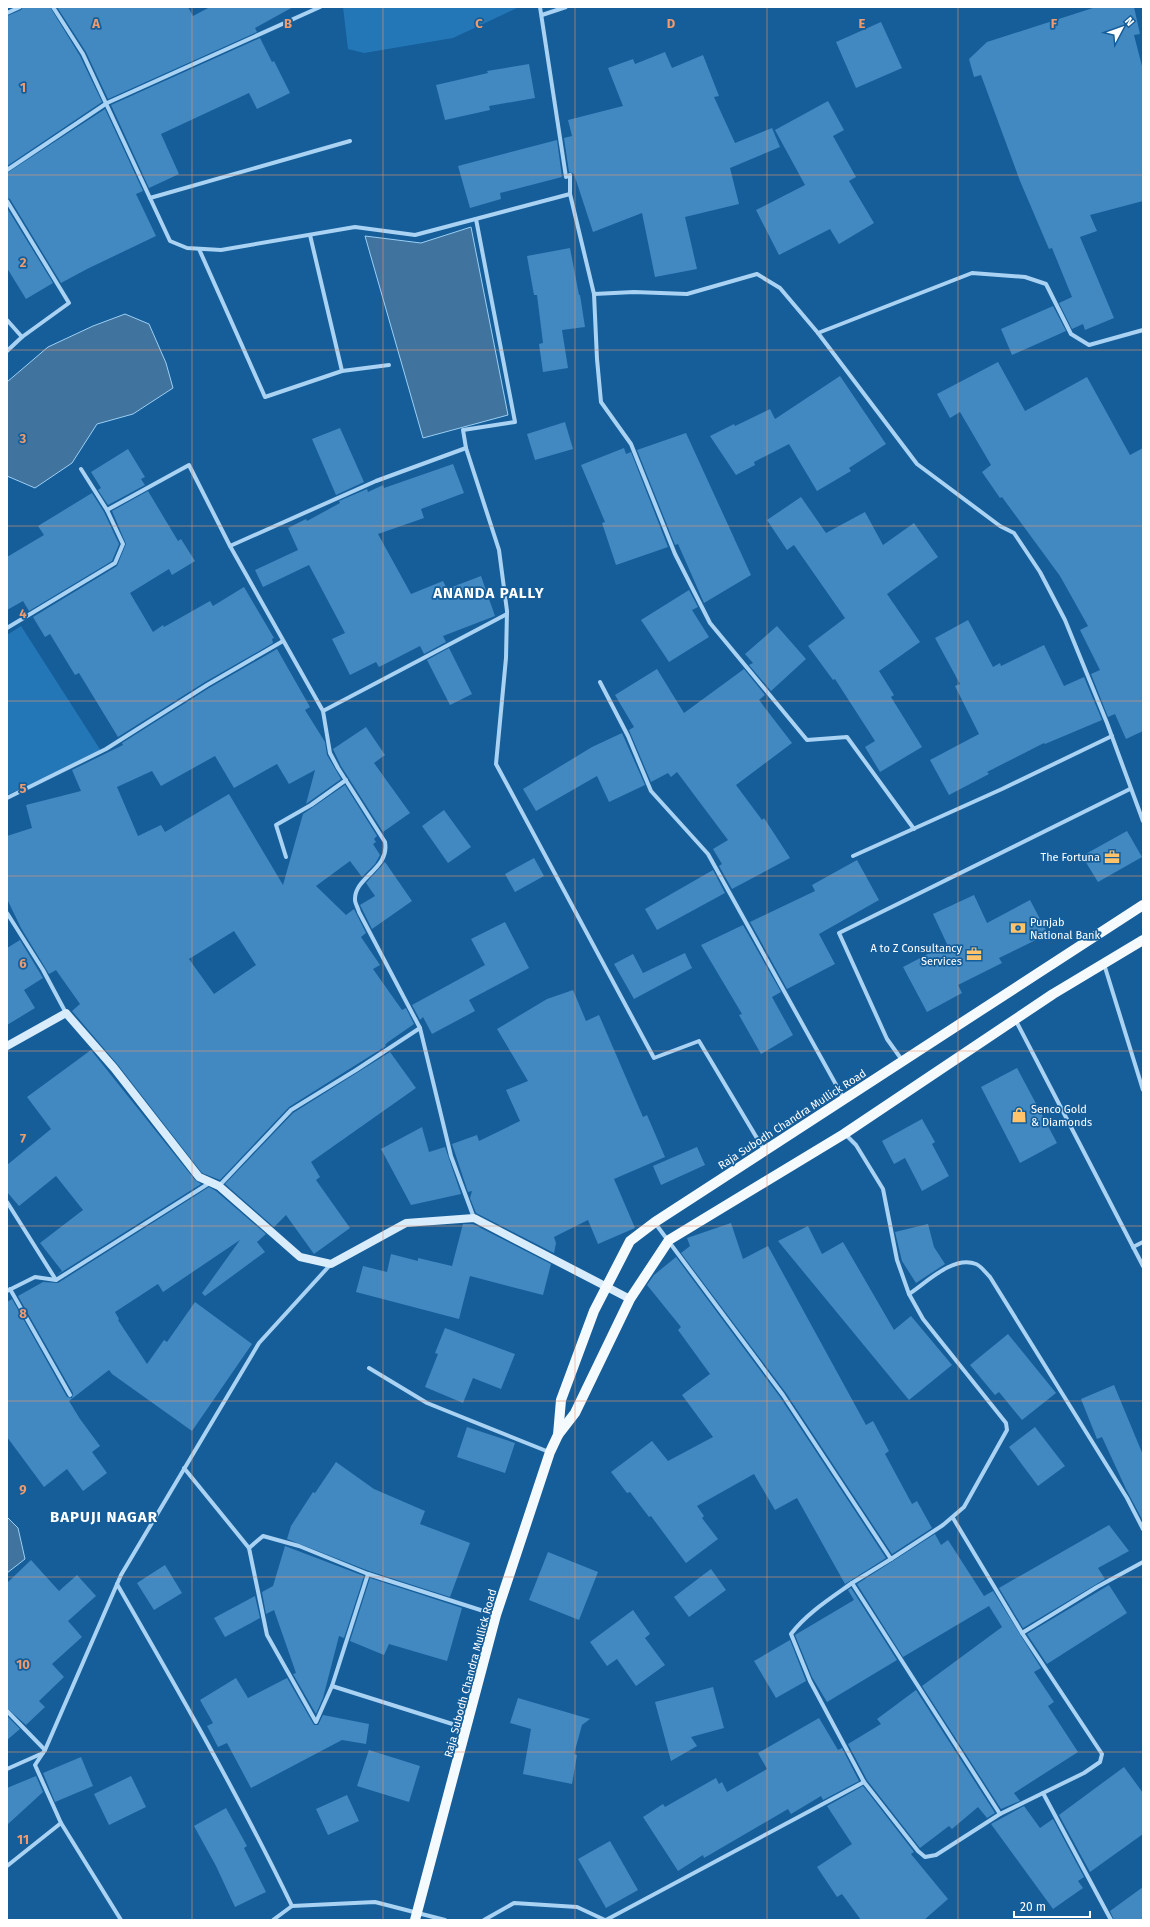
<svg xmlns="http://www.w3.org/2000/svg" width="1150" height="1927" viewBox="0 0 1150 1927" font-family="'Fira Sans',sans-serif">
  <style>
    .green { fill: #2477b7 }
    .water { fill: #40739d; stroke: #9bcff5 }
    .building { fill: #4289c2; fill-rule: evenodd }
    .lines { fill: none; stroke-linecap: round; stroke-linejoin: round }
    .street { stroke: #a9d2f3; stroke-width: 4 }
    .secondary { stroke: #d8ecfc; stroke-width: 8 }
    .primary { stroke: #f5faff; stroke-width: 10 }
    .grid { fill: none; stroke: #f19b6d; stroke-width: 1; stroke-opacity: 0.55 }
    .labels { text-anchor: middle; stroke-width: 3.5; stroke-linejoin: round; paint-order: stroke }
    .poi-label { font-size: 11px; fill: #fff; stroke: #155e9a; text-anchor: end }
    .street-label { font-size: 11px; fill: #fff; stroke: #155e9a }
    .district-label { font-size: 15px; font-weight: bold; letter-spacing: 1px; fill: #fff; stroke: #155e9a }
    .grid-label { font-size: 13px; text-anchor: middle; font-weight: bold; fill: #f19b6d; stroke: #155e9a; stroke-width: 3.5; stroke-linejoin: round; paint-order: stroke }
  </style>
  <rect width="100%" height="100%" fill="#155e9a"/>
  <g class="green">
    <path d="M343,7h176l-66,31 -89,15 -16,-4z"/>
    <path d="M21,626l80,125 -94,44v-160z"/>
  </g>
  <g class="water">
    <path d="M471,227l37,188 -85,23 -58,-202 56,7z"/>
    <path d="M125,314l24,10 17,39 7,25 -40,26 -36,10 -25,39 -37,25 -28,-12v-94l41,-35 45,-21z"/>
    <path d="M7,1517l11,11 7,31 -18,14z"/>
  </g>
  <g class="building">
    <path d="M23,7h27l30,49 22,46 -95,64v-150l14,-6z"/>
    <path d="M57,7h131l5,9 17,-9h83l-38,21 2,4 -149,67 -22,-47z"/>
    <path d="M1096,7h38l6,27 -6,1 9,35v131l-53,14 7,16 -17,6 34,81 -29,12 -2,-6 -11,5 -13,-26 13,-6 -20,-49 -3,1 -29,-68 -39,-106 -7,2 -5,-18 18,-17z"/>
    <path d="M881,22l21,46 -46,20 -20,-46z"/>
    <path d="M260,38l12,24 2,-1 16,32 -33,16 -8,-16 -88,41 18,40 -30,14 -38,-83z"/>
    <path d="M665,52l7,16 31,-13 16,41 -5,1 21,46 37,-15 8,19 -50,21 9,36 -54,13 12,52 -42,8 -13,-64 -49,19 -19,-58 -5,-2 -5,-34 8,-2 -4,-16 55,-14 -15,-38 25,-9 2,5z"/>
    <path d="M529,64l6,34 -46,8 1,4 -45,10 -9,-35 52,-12 -1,-2z"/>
    <path d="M828,101l16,29 -11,6 23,41 -7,4 25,42 -35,21 -9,-15 -51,26 -23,-45 49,-25 -30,-55z"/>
    <path d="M105,109l38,82 -7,3 20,42 -69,33 -26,14 -51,-84 -3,-1v-25z"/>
    <path d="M557,140l5,37 -62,16 1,6 -31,9 -12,-42z"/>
    <path d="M7,208l46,75 -27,16 -19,-31z"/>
    <path d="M570,248l9,47h1l5,32 -23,3 6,38 -25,4 -4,-28 4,-1 -6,-48h-3l-7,-39z"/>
    <path d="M1053,306l13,25 -54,24 -11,-26z"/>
    <path d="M998,362l27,49 62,-34 43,78 13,-7v283l-17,8 -11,-25 -7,3 -17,-43 9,-4 -20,-40 8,-4 -28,-50 -58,-79 -2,1 -18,-26 9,-7 -31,-53 -10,6 -13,-24z"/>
    <path d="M840,376l46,68 -37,24 2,3 -34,20 -28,-47 -35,18 1,3 -19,10 -26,-39 24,-12 1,2 35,-17 5,10z"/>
    <path d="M565,422l8,27 -38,11 -8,-26z"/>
    <path d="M340,428l24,54 -28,13 -24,-56z"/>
    <path d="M686,433l65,142 -47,28 -26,-59 -3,1 -38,-95z"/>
    <path d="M624,448l2,6 5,-2 37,95 -52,18 -14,-42 3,-1 -24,-57z"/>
    <path d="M128,449l17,28 -4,2 4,6 -37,20 -10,-15 3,-2 -10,-16z"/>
    <path d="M453,464l11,29 -43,16 3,9 -46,16 33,60 32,-13 4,8 34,-13 14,40 -52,20 3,6 -22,12 -4,-8 -41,21 -3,-5 -26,13 -18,-36 13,-6 -36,-68 -46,22 -8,-17 43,-20 -10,-22 18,-9 1,2 33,-18 -1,-2 28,-12 1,3 15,-7 1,3z"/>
    <path d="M148,491l30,50 3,-2 14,22 -23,14 -3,-6 -39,24 23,39 10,-7 1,2 46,-26 3,5 31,-19 30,51 -2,1 1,4 -68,39 -87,55 -39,-64 -4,2 -25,-41 -5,3 -12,-20 84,-51 9,-22 -14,-33z"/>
    <path d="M92,493l12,19 15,32 -7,17 -83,50 -6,-10 -16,9v-53l37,-22 -6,-9z"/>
    <path d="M801,497l25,36 39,-21 18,33 31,-22 24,34 -51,37 33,48 -41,29 15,24 -3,2 31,50 -42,25 -15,-25 10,-6 -40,-62 -2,1 -25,-34 37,-28 -51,-73 -7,5 -20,-30z"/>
    <path d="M689,590l9,17 -6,3 17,27 -40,25 -28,-42z"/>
    <path d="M968,620l25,47 7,-4 1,3 43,-21 20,41 20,-9 18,43 -57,24 -1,-1 -57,29 2,2 -40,21 -19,-35 49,-26 -24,-48 5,-2 -25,-46z"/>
    <path d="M777,626l29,33 -35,32 -22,-26 4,-2 -8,-9z"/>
    <path d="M449,648l23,46 -22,11 -23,-45z"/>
    <path d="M277,649l33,58 -5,3 20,32 2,13 14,24 -35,25 9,-34 -26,14 -12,-20 -43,24 -19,-32 -54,30 -9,-15 -35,16 21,49 23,-11 4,7 64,-38 54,91 20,-71 42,-29 32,51 -3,3 2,3 -3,2 7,11 -5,9 -13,13 -12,-16 -34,25 30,29 8,-6 12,24 -5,4 19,28 -7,4 29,41 4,-2 8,16 -26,18 -3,3 1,1 -97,61 -69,73 -18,-7 -84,-108 -46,-54 8,-7 -24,-34 -7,4 -28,-46 -14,-29v-63l25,-8 -6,-23 55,-14 -9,-21 51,-25 -1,-2 87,-55zM234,931l22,34 -42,29 -25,-35z"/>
    <path d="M657,669l27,44 60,-44 21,26 -6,5 33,43 -56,42 26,35 2,-2 26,40 -58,31 -13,-23 3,-2 -9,-15 15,-9 -51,-68 -6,5 -3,-4 -17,9 -22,-52 5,-3 -19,-32z"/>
    <path d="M366,727l19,28 -11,8 36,50 -27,19 -42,-66 -8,-17z"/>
    <path d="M622,733l23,52 -36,17 -12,-26 -61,35 -13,-22 69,-42z"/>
    <path d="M444,810l27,37 -23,16 -26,-37z"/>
    <path d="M1127,831l15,26 -44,25 -16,-26z"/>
    <path d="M534,858l10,18 -29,16 -10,-18z"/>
    <path d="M857,860l22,40 -60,34 16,30 -48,25 -37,-67 65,-31 -3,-6z"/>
    <path d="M385,862l27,39 -40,28 -12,-24 15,-9 -9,-13z"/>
    <path d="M713,870l12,23 -68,37 -12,-21z"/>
    <path d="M974,895l13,28 43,-23 18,34 -49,24 3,5 -44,22 4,8 -35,19 -24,-45 44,-23 -14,-30z"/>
    <path d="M505,922l24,46 -60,32 6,11 -43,23 -9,-17 -3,3 -8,-15 73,-40 -14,-26z"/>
    <path d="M743,925l38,67 -9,5 21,38 -32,19 -22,-39 3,-1 -41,-69z"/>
    <path d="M20,940l23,38 -19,12 11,18 -28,17v-77z"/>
    <path d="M685,953l7,15 -58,31 -20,-35 19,-10 10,19z"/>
    <path d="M573,990l13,31 13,-6 44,102 4,-2 18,42 -51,22 21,49 -37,16 -10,-24 -34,17 2,6 -2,10 -78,-40 -6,-15 2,-7 -4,1 -16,-48 25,-9 2,6 41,-20 -14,-31 22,-9 -31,-52 50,-30z"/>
    <path d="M91,1050l104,130 6,4 -144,91 5,-4 -22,-28 43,-33 -27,-34 -37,30 -12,-14v-27l44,-36 -24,-32z"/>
    <path d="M390,1052l26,36 -105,74 9,15 -4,3 34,48 -36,26 -28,-39 -12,12 -49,-43 68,-71z"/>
    <path d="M1017,1068l40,75 -37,20 -39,-76z"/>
    <path d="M922,1119l13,23 -3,2 17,32 -27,15 -17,-33 -11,6 -12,-23z"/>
    <path d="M422,1127l7,25 16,-5 16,47 -50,11 -30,-56z"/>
    <path d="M697,1147l8,18 -44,20 -8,-19z"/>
    <path d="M209,1187l7,4 50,43 -9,8 8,10 -60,44 -3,-3 38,-53 -77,52 -5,-8 -43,28 4,7 -1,1 29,44 17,-24 3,2 28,-40 57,42 -60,87 -80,-57 -3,-4 -40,31 11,18 20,27 -8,6 15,21 -24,18 -16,-22 -23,18 -37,-50v-135l5,-3 55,98 5,1 1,-5 -55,-97 25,-14 15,1z"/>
    <path d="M731,1223l12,36 25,-13 98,179 7,-4 16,30 -4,3 27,50 5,-3 15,27 -40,26 -106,-161 -105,-140 9,-7 -3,-8z"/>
    <path d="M463,1224h10l78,40 -8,31 -73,-19 -11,43 -103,-27 7,-26 24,6 4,-18 27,7v-3l34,8z"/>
    <path d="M928,1224l6,23 11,17 -29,19 -14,-22 -7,-29z"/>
    <path d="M808,1226l14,28 21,-12 51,88 17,-14 41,49 -43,35 -131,-159z"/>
    <path d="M676,1257l104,140 106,161 -41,26 -48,-86 -22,12 -21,-36 -57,32 7,10 -2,2 16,21 -32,24 -35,-47 -2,1 -19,-25 -3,1 -16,-21 41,-31 16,20 45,-24 -31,-42 28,-21 -32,-44 3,-3 -34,-42 7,-10z"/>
    <path d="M445,1328l70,26 -14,35 -28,-11 -10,25 -38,-16 13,-33 -3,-1z"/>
    <path d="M1008,1334l48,59 -34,27 -23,-28 -4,3 -25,-30z"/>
    <path d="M1114,1385l29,70v66l-17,-32 -24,-52 -5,2 -16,-40z"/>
    <path d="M467,1427l48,16 -10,30 -48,-16z"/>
    <path d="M1035,1427l30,39 -27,20 -29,-39z"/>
    <path d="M336,1462l38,27 51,22 -5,13 50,19 -20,54 -81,-26 -82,-32 4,-13 22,-34 2,1z"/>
    <path d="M1109,1525l20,26 -31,17 7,11 -82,49 -24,-40z"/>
    <path d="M935,1534l6,11 7,-5 36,56 9,-5 48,77 -7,4 20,30 -6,4 30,46 -64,41 6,8 -19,8 -79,-123 80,-59 -13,-21 -86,51 -46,-73z"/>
    <path d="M285,1546l79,30 -20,62 -5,-2 -16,62 -7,16 -23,-40 3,-1 -22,-63 -8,4 -4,-22 11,-6z"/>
    <path d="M548,1552l50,20 -19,48 -50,-20z"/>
    <path d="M31,1560l28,31 18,-16 19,21 -28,25 14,16 -30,27 12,13 -25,24 6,6 -19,18 -19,-17v-125z"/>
    <path d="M165,1565l17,28 -28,17 -17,-27z"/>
    <path d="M711,1569l15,21 -37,27 -15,-20z"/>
    <path d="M370,1578l92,30 -15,53 -58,-17 -5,11 -34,-14z"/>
    <path d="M1109,1585l18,28 -80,51 -20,-30z"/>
    <path d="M851,1588l46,72 -70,42 -15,-25 -17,-42 59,-35 -6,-10z"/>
    <path d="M255,1596l5,22 -35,19 -11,-19z"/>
    <path d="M633,1610l17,24 -5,4 20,27 -29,21 -19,-27 -10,7 -17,-24z"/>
    <path d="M790,1640l16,41 -30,17 -22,-37z"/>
    <path d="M236,1678l12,20 39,-20 27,47h4l5,-10 46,9 -3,20 -24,-4 -91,48 -24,-45 -9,4 -11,-21 6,-3 -13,-23z"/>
    <path d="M713,1687l11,41 -33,9 6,9 -26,15 -16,-59z"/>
    <path d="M916,1690l79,123 -8,5 -9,-11 -26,22 -3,-3 -29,22 -53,-68 -19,-36 33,-20 -4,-5z"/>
    <path d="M518,1698l72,21 -8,6 -8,29 3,1 -5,29 -49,-10 8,-45 -21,-6z"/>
    <path d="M7,1716l13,13 -13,11z"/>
    <path d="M819,1718l19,32 4,-2 17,33 -36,19 -2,-4 -30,18 -3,-5 -84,49 -1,-3 -25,16 -35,-54 20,-13 2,3 51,-29 3,6 3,-2 5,10 40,-23 -9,-16z"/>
    <path d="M369,1750l51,16 -11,36 -52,-16z"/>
    <path d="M81,1757l12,29 -38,16 -12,-29z"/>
    <path d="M1124,1767l19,26v41l-53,38 -31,-57z"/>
    <path d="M36,1776l7,16 -36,33v-37z"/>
    <path d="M131,1776l15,31 -37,18 -15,-31z"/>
    <path d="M863,1786l51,66 -3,2 37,45 -24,21h-63l-19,-26 -5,3 -20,-30 35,-23 -25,-38z"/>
    <path d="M347,1795l12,26 -31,14 -12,-26z"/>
    <path d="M1024,1806l16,22 13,-9 31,58 -6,4 5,7 -30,21 -62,-85z"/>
    <path d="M226,1808l21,38 -3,2 22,44 -31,15 -19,-41 -22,-40z"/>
    <path d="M610,1841l28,49 -32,18 -28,-49z"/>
    <path d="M1143,1887v33h-29l-4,-9z"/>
  </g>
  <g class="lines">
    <g class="street">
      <path d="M53,7l30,47 87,187 17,7 34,2 134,-23 60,8 155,-41"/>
      <path d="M540,7l26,170 4,-2v19l24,100 3,65 4,43 30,42 44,110 35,69 97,117 40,-3 67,92"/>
      <path d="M7,13l13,-6"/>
      <path d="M542,15l24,-8"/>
      <path d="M7,170l100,-67 213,-96"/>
      <path d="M150,198l200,-57"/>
      <path d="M7,201l62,102 -47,34"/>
      <path d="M476,219l39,203 -52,8 3,18 33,102 8,61 -1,47 -10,106 158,294 45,-17 65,109"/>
      <path d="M310,235l32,136"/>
      <path d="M199,249l66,148 77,-26 47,-6"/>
      <path d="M594,294l40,-2 53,2 70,-20 23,14 38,45 99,131 83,62 14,7 26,39 25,48 42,103 36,98"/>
      <path d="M7,320l15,17 -15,14"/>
      <path d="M818,333l154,-60 53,4 21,7 25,50 18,11 54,-15"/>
      <path d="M107,510l82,-45 41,81 93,165 7,42 8,15 47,74c5,27 -31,35 -30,58 0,3 3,8 4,12l61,116 31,128 23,62"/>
      <path d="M230,546l146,-65 90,-33"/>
      <path d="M7,628l108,-65 8,-19 -16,-34 -26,-41"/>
      <path d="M600,682l28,54 23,55 57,63 136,245"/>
      <path d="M323,711l184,-97"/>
      <path d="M7,798l99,-49 101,-64 76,-44"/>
      <path d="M853,856l149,-67 110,-53"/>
      <path d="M286,857l-10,-32 35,-20 35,-25"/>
      <path d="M7,913l36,57 23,43"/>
      <path d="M1104,964l39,126"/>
      <path d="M1015,1019l128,247"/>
      <path d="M902,1060l-15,-21 -48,-106 291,-144"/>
      <path d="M219,1186l72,-76 65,-40 64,-42"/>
      <path d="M7,1202l49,78"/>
      <path d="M655,1223l128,172 108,164 52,-34 21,-18 43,-77 -1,-7 -83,-104 -14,-25 -12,-34 -14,-71 -27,-44 -11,-11"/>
      <path d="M1133,1247l10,-5"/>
      <path d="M10,1289l60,106"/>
      <path d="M7,1291l28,-14 21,3 155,-98"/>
      <path d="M909,1294c17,-11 44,-39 67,-30 5,2 10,9 14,13l137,221 16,31"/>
      <path d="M369,1368l58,35 122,49"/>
      <path d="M184,1468l65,80 18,87 49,87 16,-36 36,-112"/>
      <path d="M953,1518l69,115 80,121 -2,8 -16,11 -41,20 68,127"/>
      <path d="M249,1548l14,-12 36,10 69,28 128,41"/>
      <path d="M891,1559l-39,24 148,231 43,-21"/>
      <path d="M852,1583c-21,15 -45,30 -61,51l19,47 54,101 54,69 7,6 11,-2 64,-41"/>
      <path d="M117,1584c61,106 122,212 175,322"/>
      <path d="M1022,1633l75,-46 46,-25"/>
      <path d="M332,1686l133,42"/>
      <path d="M7,1711l38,39"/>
      <path d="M7,1769l36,-16"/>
      <path d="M7,1866l54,-43"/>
      <path d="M121,1920l-60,-97 -26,-58 10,-15 76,-175 138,-232 72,-79"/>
      <path d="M273,1920l19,-14 83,-4 70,18"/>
      <path d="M484,1920l30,-17 63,4 28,13"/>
      <path d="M606,1920l258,-138"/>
    </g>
    <path class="secondary" d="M7,1046l59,-33 48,55 85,109 20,9 81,71 31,7 75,-41 68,-5 156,81"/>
    <g class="primary">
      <path d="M558,1435l3,-35 33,-89 36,-70 25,-19 488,-317"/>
      <path d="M415,1920l81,-305 54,-163 8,-17 17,-22 55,-114 39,-59 175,-106 209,-140 90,-54"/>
    </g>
  </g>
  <path class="grid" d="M192,7v1913M383,7v1913M575,7v1913M767,7v1913M958,7v1913M7,175h1136M7,350h1136M7,526h1136M7,701h1136M7,876h1136M7,1051h1136M7,1226h1136M7,1401h1136M7,1577h1136M7,1752h1136"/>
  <defs>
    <g id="office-bare" transform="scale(1.2)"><path d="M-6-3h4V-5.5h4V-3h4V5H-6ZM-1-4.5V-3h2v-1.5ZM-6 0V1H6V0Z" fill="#ffc46b" stroke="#155e9a" stroke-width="2.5" paint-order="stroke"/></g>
    <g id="bank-bare" transform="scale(1.2)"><path d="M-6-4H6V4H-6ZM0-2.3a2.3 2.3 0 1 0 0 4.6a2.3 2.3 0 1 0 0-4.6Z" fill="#ffc46b" stroke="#155e9a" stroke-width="2.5" paint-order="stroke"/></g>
    <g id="shop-bare" transform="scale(1.2)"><path d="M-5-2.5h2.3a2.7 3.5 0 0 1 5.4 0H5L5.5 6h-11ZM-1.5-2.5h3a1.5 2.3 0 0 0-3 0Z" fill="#ffc46b" stroke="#155e9a" stroke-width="2.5" paint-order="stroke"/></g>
  </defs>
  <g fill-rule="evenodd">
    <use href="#office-bare" x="1112" y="857"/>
    <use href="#bank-bare" x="1018" y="928"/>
    <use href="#office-bare" x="974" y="954"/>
    <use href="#shop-bare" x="1019" y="1115"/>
  </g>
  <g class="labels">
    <g class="poi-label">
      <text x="1100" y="861">The Fortuna</text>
      <text x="1030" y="926" text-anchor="start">Punjab<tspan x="1030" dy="13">National Bank</tspan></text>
      <text x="962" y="952">A to Z Consultancy<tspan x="962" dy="13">Services</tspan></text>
      <text x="1031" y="1113" text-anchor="start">Senco Gold<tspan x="1031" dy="13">&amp; Diamonds</tspan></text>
    </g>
    <g class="street-label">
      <text transform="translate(792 1119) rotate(-33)" y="4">Raja Subodh Chandra Mullick Road</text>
      <text transform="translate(470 1673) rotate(-75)" y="4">Raja Subodh Chandra Mullick Road</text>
    </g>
    <g class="district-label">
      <text x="489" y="598">ANANDA PALLY</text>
      <text x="104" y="1522">BAPUJI NAGAR</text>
    </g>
  </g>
  <g class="grid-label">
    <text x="96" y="28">A</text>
    <text x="288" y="28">B</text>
    <text x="479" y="28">C</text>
    <text x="671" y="28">D</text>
    <text x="862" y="28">E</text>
    <text x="1054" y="28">F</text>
    <text x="23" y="92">1</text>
    <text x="23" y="267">2</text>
    <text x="23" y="443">3</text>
    <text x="23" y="618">4</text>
    <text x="23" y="793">5</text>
    <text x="23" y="968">6</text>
    <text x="23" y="1143">7</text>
    <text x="23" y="1318">8</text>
    <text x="23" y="1494">9</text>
    <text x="23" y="1669">10</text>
    <text x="23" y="1844">11</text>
  </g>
  <rect width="1150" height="1927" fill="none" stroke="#ffffff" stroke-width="16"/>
  <g transform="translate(1122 28) rotate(49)" stroke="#155e9a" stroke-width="3" paint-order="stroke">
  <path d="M0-3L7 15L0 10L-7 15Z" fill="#ffffff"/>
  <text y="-6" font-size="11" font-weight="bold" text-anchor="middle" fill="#ffffff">N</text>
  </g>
  <path d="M1014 1911v6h76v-6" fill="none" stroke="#ffffff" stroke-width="2"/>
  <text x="1020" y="1911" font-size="12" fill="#ffffff" stroke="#155e9a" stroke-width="3" paint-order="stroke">20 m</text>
</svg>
